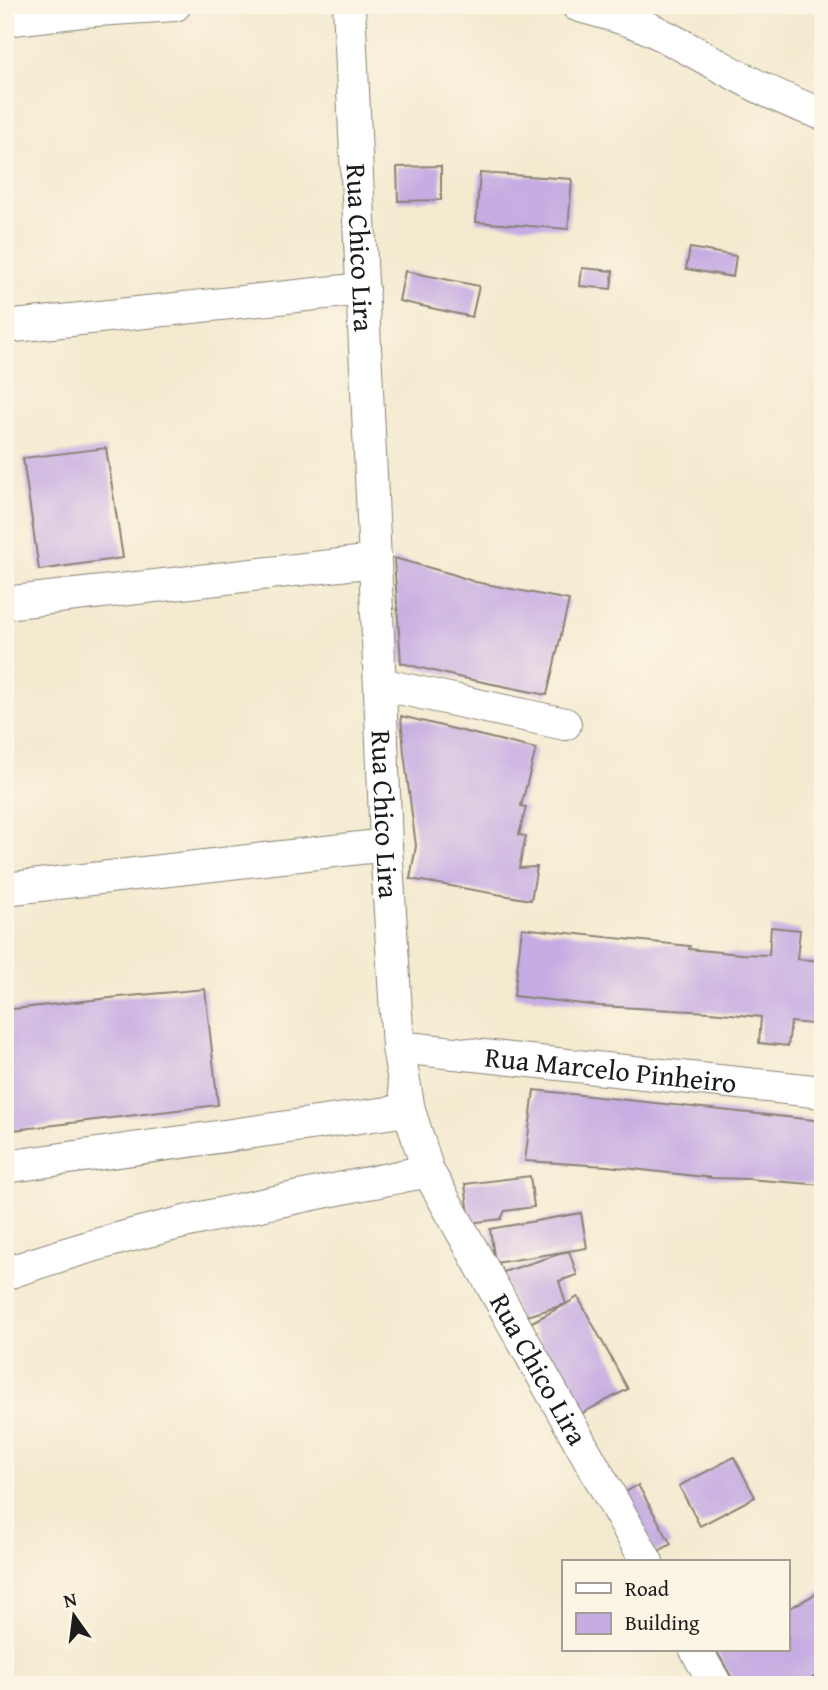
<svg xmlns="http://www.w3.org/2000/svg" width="828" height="1690" viewBox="0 0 828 1690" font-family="'Gentium Book Plus',serif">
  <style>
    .building { fill: #c6ace2 }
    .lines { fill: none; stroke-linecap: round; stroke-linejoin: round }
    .minor-casing { stroke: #888376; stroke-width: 34 }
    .minor { stroke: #fff; stroke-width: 32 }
    .labels { text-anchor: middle; stroke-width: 7; stroke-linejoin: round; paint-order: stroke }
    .street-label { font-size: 28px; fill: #1c1c1c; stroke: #fcf5e5 }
  </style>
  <rect width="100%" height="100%" fill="#fcf5e5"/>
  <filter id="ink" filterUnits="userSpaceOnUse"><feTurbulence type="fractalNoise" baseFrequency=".0143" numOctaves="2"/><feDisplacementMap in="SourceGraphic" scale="14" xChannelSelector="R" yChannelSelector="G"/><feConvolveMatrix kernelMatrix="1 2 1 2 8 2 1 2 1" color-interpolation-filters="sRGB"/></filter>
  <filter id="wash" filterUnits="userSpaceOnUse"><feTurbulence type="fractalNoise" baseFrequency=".00686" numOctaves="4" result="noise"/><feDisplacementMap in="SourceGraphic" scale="28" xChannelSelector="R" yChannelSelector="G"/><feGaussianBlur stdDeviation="1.57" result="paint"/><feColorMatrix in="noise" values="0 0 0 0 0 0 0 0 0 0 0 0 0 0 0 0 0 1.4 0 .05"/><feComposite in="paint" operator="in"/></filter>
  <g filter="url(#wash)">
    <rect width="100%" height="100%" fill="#f4ead0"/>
    <g id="blocks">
      <g class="building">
        <path d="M5,130h2l5,48 -7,1z"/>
        <path d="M441,166v34l-43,1 -1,-34z"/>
        <path d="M480,173l92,6 -4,50 -92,-7z"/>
        <path d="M690,248l46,8 -3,21 -47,-8z"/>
        <path d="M582,268l31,3 -2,18 -31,-3z"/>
        <path d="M405,271l74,15 -7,31 -73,-16z"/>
        <path d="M106,448l17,110 -84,12 -16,-112z"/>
        <path d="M394,558l58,16 23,8 94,18 -22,95 -89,-18 -57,-14z"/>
        <path d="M401,716l135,33 -15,57 5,1 -7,28 7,1 -7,32 18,-1 -6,33 -121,-21 6,-33 -12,-93z"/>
        <path d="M771,927l29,3 -3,29 26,2v64l-32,-3 -3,24 -29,-3 2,-26 -51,-5 -110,-6 -86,-10 8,-68 168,18 -1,3 52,5 28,1z"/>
        <path d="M205,989l13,116 -213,26v-121l114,-13z"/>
        <path d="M534,1090l289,31v64l-75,-6 -35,-1 -106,-12 -82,-5z"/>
        <path d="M530,1176l4,31 -29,4 -4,8 -31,4 -5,-39z"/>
        <path d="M581,1213l6,35 -92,15 -5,-34z"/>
        <path d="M569,1251l8,24 -18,6 7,23 12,-7 50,92 -49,26 -49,-92 36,-19 -48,15 -15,-47z"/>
        <path d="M734,1457l21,40 -55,29 -21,-40z"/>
        <path d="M638,1485l33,59 -16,9 -33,-59z"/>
        <path d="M823,1590v82l-23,13h-64l-20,-35h72v-41z"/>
      </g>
    </g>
  </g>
  <g filter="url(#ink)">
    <use href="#blocks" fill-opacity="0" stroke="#888376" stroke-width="2"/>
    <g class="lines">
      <g class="minor-casing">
        <g id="minor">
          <path id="s1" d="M349,5l26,556 11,284 12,202 11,63 19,61 219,391"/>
          <path d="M577,5c22,7 46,12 67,21 60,28 115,67 179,88"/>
          <path d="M5,20l77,-9 93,-6"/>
          <path d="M5,327l358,-38"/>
          <path d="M5,603l370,-42"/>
          <path d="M380,684l185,40"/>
          <path d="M5,889l381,-44"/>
          <path id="s2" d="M398,1047l425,45"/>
          <path d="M5,1167l404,-57"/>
          <path d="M5,1274c137,-49 281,-74 423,-103"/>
          <path d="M696,1650l20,35"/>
        </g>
      </g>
      <use href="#minor" class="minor"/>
    </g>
  </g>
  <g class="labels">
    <g class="street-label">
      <text dy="10" stroke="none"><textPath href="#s1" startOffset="243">Rua Chico Lira</textPath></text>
      <text dy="10" stroke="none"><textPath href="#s1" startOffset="810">Rua Chico Lira</textPath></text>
      <text dy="10" stroke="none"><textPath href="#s2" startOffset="214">Rua Marcelo Pinheiro</textPath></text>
      <text dy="10" stroke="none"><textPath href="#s1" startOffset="1398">Rua Chico Lira</textPath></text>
    </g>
  </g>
  <rect width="828" height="1690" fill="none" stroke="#fcf5e5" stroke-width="28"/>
  <rect x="562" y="1560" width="228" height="91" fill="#fcf5e5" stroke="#a29e95" stroke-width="2"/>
  <rect x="576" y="1583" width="35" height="10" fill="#ffffff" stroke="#a29e95" stroke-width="2"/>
  <text x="625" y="1596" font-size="21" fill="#1c1c1c">Road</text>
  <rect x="576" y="1613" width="35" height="21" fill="#c6ace2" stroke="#a29e95" stroke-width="2"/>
  <text x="625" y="1630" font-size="21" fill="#1c1c1c">Building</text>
  <g transform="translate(74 1616) rotate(346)" stroke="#fcf5e5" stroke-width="5" paint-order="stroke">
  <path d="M0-5L12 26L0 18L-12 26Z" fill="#1c1c1c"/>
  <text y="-10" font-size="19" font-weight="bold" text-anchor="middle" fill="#1c1c1c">N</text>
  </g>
</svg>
